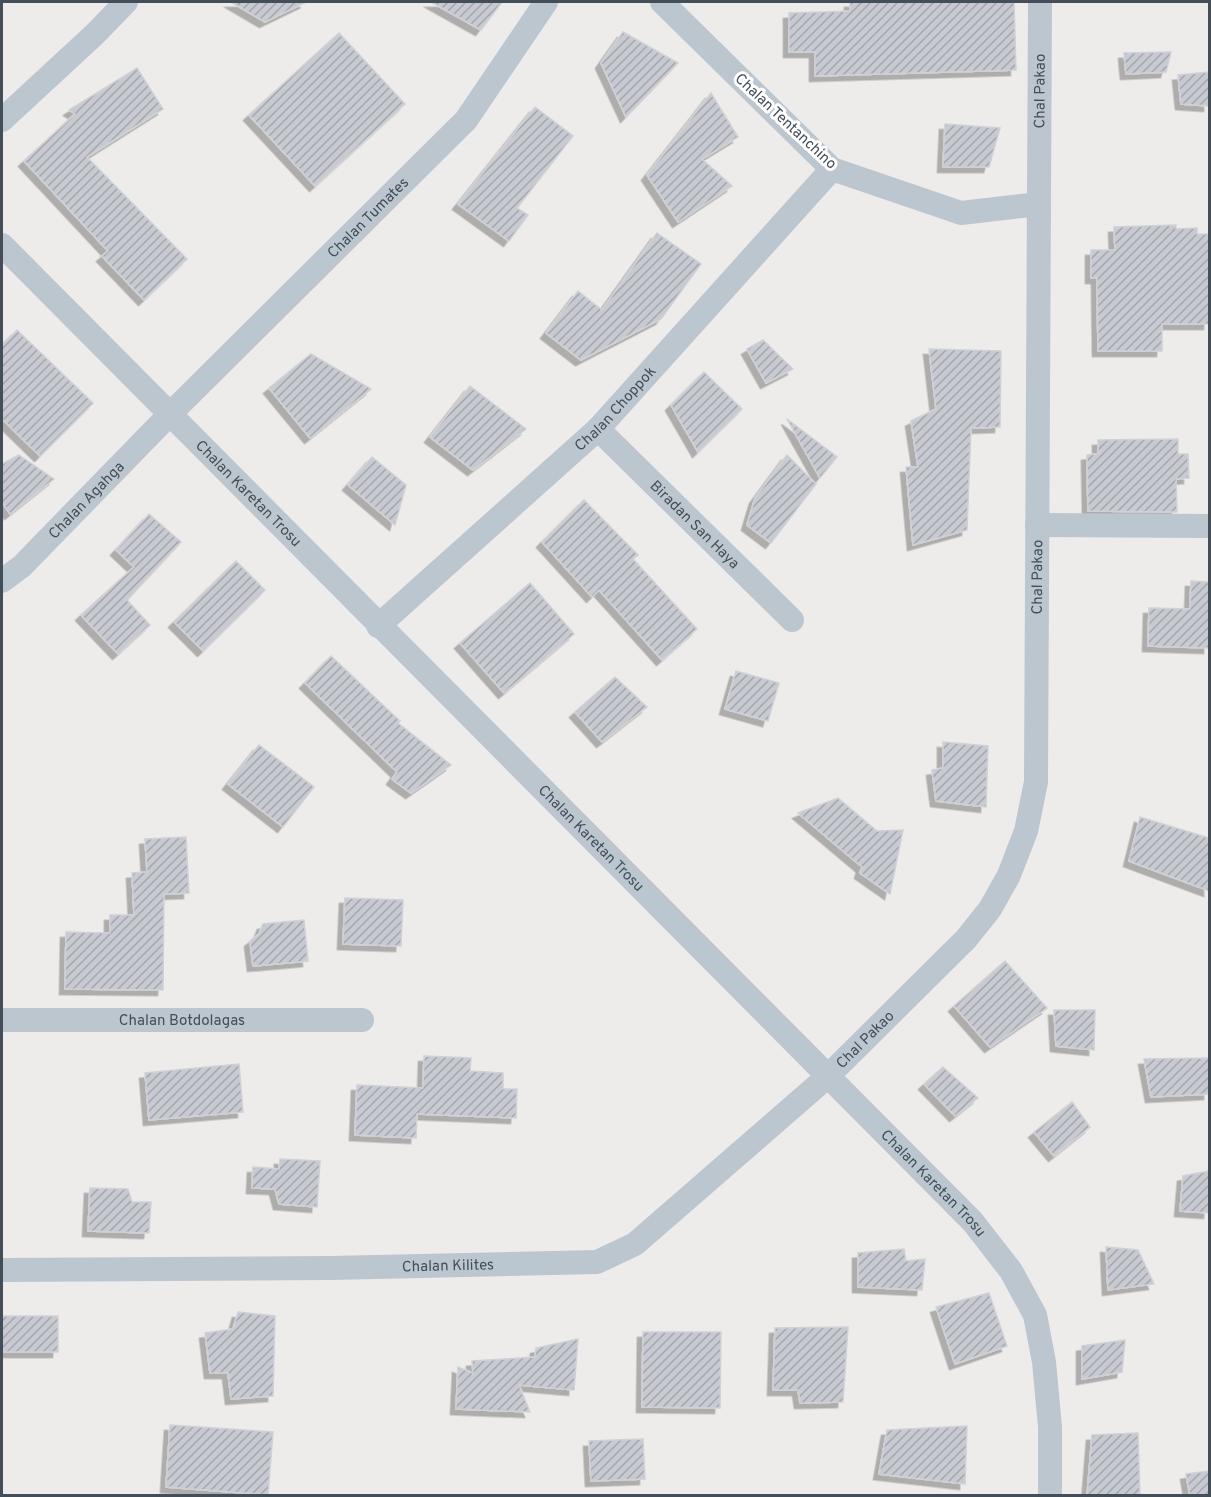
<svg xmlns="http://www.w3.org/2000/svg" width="1211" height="1497" viewBox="0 0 1211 1497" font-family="Overpass,sans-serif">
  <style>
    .building { fill: url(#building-hatch); stroke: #cfd1d7; stroke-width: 1.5; filter: url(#shadow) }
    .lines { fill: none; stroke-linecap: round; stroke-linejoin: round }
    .minor { stroke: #bcc6cf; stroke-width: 24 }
    .labels { text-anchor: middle; stroke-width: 6; stroke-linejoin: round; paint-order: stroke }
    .street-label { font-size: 15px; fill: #444e59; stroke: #fff }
  </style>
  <defs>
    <pattern id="building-hatch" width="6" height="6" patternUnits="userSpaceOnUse" patternTransform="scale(1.5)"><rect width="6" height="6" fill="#c8cad1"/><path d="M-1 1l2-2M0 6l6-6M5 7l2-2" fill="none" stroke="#a4a6ad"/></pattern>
    <filter id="shadow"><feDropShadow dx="-5.5" dy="5.5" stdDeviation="0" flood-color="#0004"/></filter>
  </defs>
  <rect width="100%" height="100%" fill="#eeebeb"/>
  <g class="building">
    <path d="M231,2h75l-41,20z"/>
    <path d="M431,2h71l-21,28z"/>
    <path d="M850,2h164l2,68 -201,6v-24h-26v-39l61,-2z"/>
    <path d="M623,32l55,31 -52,54 -25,-54z"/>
    <path d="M339,33l66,71 -90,82 -66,-71z"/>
    <path d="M1171,52l-5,20 -40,2 -2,-21z"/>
    <path d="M137,68l26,41 -76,48 100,102 -43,41 -42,-44 6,-5 -84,-90 51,-47 -6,-4z"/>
    <path d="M1209,72v34l-28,-2 -3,-29z"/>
    <path d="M711,93l27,44 -36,22 30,27 -54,36 -31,-47z"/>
    <path d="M535,107l38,29 -56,72 11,7 -19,26 -51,-37z"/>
    <path d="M945,124l55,4 -11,39h-46z"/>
    <path d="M1176,225v4l21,-1v6h12v90h-47v27h-64l-1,-73h-6v-28h24l-1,-23z"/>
    <path d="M657,233l44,31 -40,55 -80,41 -35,-27 32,-42 24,19z"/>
    <path d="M17,330l76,73 -53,53 -38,-37v-74z"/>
    <path d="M763,340l30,29 -27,14 -19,-34z"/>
    <path d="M929,349l72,2 -1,76 -29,1 -4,102 -54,15 -7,-78h12l-7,-46 25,-12z"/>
    <path d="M311,354l60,35 -61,49 -41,-50z"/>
    <path d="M704,372l38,37 -44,43 -27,-47z"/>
    <path d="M470,386l56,43 -53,41 -43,-33z"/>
    <path d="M787,419l50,38 -17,21z"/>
    <path d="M1178,439v15h10l1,24 -13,1 1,33 -89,-1 -1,-56 11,-1v-14z"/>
    <path d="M19,455l35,24 -44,35 -8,-12v-38z"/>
    <path d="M787,455l29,29 -45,59 -24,-18 8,-27z"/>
    <path d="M372,457l34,28 -11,40 -47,-40z"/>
    <path d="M584,500l54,55 -5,4 64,70 -35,31 -63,-70 -7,7 -50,-55z"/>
    <path d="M149,514l32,28 -54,58 23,25 -32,29 -37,-39 53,-48 -18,-17z"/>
    <path d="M236,561l29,29 -62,61 -29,-29z"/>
    <path d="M1191,581l18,1v66l-61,-2 1,-38 41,1z"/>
    <path d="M530,583l44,51 -70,59 -44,-50z"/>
    <path d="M331,656l69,65 -2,2 53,42 -40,28 -19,-14 5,-7 -92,-89z"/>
    <path d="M736,671l43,12 -11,38 -43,-12z"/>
    <path d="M615,677l32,30 -45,35 -27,-30z"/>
    <path d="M943,742l45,4 -2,61 -50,-6 -4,-31 11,-2z"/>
    <path d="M259,745l55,42 -31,40 -55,-43z"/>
    <path d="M838,798l39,33 26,-1 -13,64 -30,-21 2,-6 -64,-54z"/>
    <path d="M1140,817l69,21v53l-80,-30z"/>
    <path d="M186,837l3,56 -25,1 -1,96 -98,-1 1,-57 44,1v-18h24l-2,-42 15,-1 -2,-33z"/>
    <path d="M345,898l58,2 -2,46 -58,-2z"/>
    <path d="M304,920l4,41 -55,5 -3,-25 9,-7 4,-10z"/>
    <path d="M1005,961l42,47 -57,39 -36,-41z"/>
    <path d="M1054,1010h41l-1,40 -38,-4z"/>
    <path d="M424,1056l47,2 -1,13 33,2v16h14l-1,29 -99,-4 -1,24 -61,-3 2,-50 66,3z"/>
    <path d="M1209,1058v36l-58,3 -7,-38z"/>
    <path d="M239,1064l4,48 -94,8 -4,-47z"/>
    <path d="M943,1067l35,31 -23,18 -31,-32z"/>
    <path d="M1072,1102l18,25 -36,29 -20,-24z"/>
    <path d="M280,1159l40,2 -3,46 -38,-3 -4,-15 -23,-1 1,-21 26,2z"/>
    <path d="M1209,1171v42l-29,-2 3,-35z"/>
    <path d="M90,1188l38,1 4,13h19l-2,31 -61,-2z"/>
    <path d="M1106,1247l32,3 16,34 -46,6z"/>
    <path d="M904,1249l2,12 19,-2 -3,31 -64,-3v-34z"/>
    <path d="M989,1293l18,53 -52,18 -19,-57z"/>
    <path d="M238,1312l37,4 -2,80 -42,3 -3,-26h-18l-5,-40 28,-4z"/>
    <rect x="2" y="1316" width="56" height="36"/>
    <path d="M848,1327l-5,75 -43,1 -2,-13h-25l2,-62z"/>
    <path d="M643,1332h78l-1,76 -78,-1z"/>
    <path d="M578,1339l-4,51 -55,-5 11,27 -74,-3 2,-42 15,6 -1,-12 63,-4 1,-9z"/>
    <path d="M1125,1340l-3,32 -40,7v-33z"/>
    <path d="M170,1425l103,7 -5,63 -102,-8z"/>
    <path d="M967,1426l-2,58 -86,-10 8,-44z"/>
    <path d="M1138,1433l2,63h-53l5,-61z"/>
    <path d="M643,1439l2,40 -54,2 -2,-40z"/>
    <path d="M1209,1471v25h-19l-4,-22z"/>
  </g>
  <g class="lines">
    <g class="minor">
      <path d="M662,2l170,167 129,44 78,-9"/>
      <path d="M2,120l93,-86 31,-32"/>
      <path id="s1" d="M2,245l971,977 38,49 24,44 9,47 6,65v69"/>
      <path id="s2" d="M598,429l194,191"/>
      <path d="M1037,525l173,1"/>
      <path id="s3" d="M2,581l20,-15 147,-151 297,-295 80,-118"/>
      <path id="s4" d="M378,626l220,-197 234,-260"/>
      <path id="s5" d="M2,1020h360"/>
      <path id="s6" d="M2,1270l329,-2 266,-6 38,-18 192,-167 139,-138 24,-30 19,-34 17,-44 10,-49 4,-780"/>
    </g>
  </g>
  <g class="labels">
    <g class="street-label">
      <text dy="5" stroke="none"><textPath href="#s6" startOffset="1953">Chal Pakao</textPath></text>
      <text transform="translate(786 121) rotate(43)" y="5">Chalan Tentanchino</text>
      <text dy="5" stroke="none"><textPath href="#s3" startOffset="516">Chalan Tumates</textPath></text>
      <text dy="5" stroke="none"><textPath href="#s4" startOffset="322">Chalan Choppok</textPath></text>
      <text dy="5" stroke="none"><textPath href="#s1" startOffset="350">Chalan Karetan Trosu</textPath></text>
      <text dy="5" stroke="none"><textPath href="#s3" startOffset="117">Chalan Agahga</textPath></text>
      <text dy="5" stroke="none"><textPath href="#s2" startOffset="136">Biradan San Haya</textPath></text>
      <text dy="5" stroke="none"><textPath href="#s6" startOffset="1467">Chal Pakao</textPath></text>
      <text dy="5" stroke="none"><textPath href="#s1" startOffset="836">Chalan Karetan Trosu</textPath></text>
      <text dy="5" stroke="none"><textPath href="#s5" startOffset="180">Chalan Botdolagas</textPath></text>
      <text dy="5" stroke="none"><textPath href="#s6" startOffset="945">Chal Pakao</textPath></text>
      <text dy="5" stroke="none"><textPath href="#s1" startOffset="1322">Chalan Karetan Trosu</textPath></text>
      <text dy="5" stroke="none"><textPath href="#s6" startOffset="446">Chalan Kilites</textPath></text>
    </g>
  </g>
  <rect width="1211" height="1497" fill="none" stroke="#444e59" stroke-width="6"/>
</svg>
